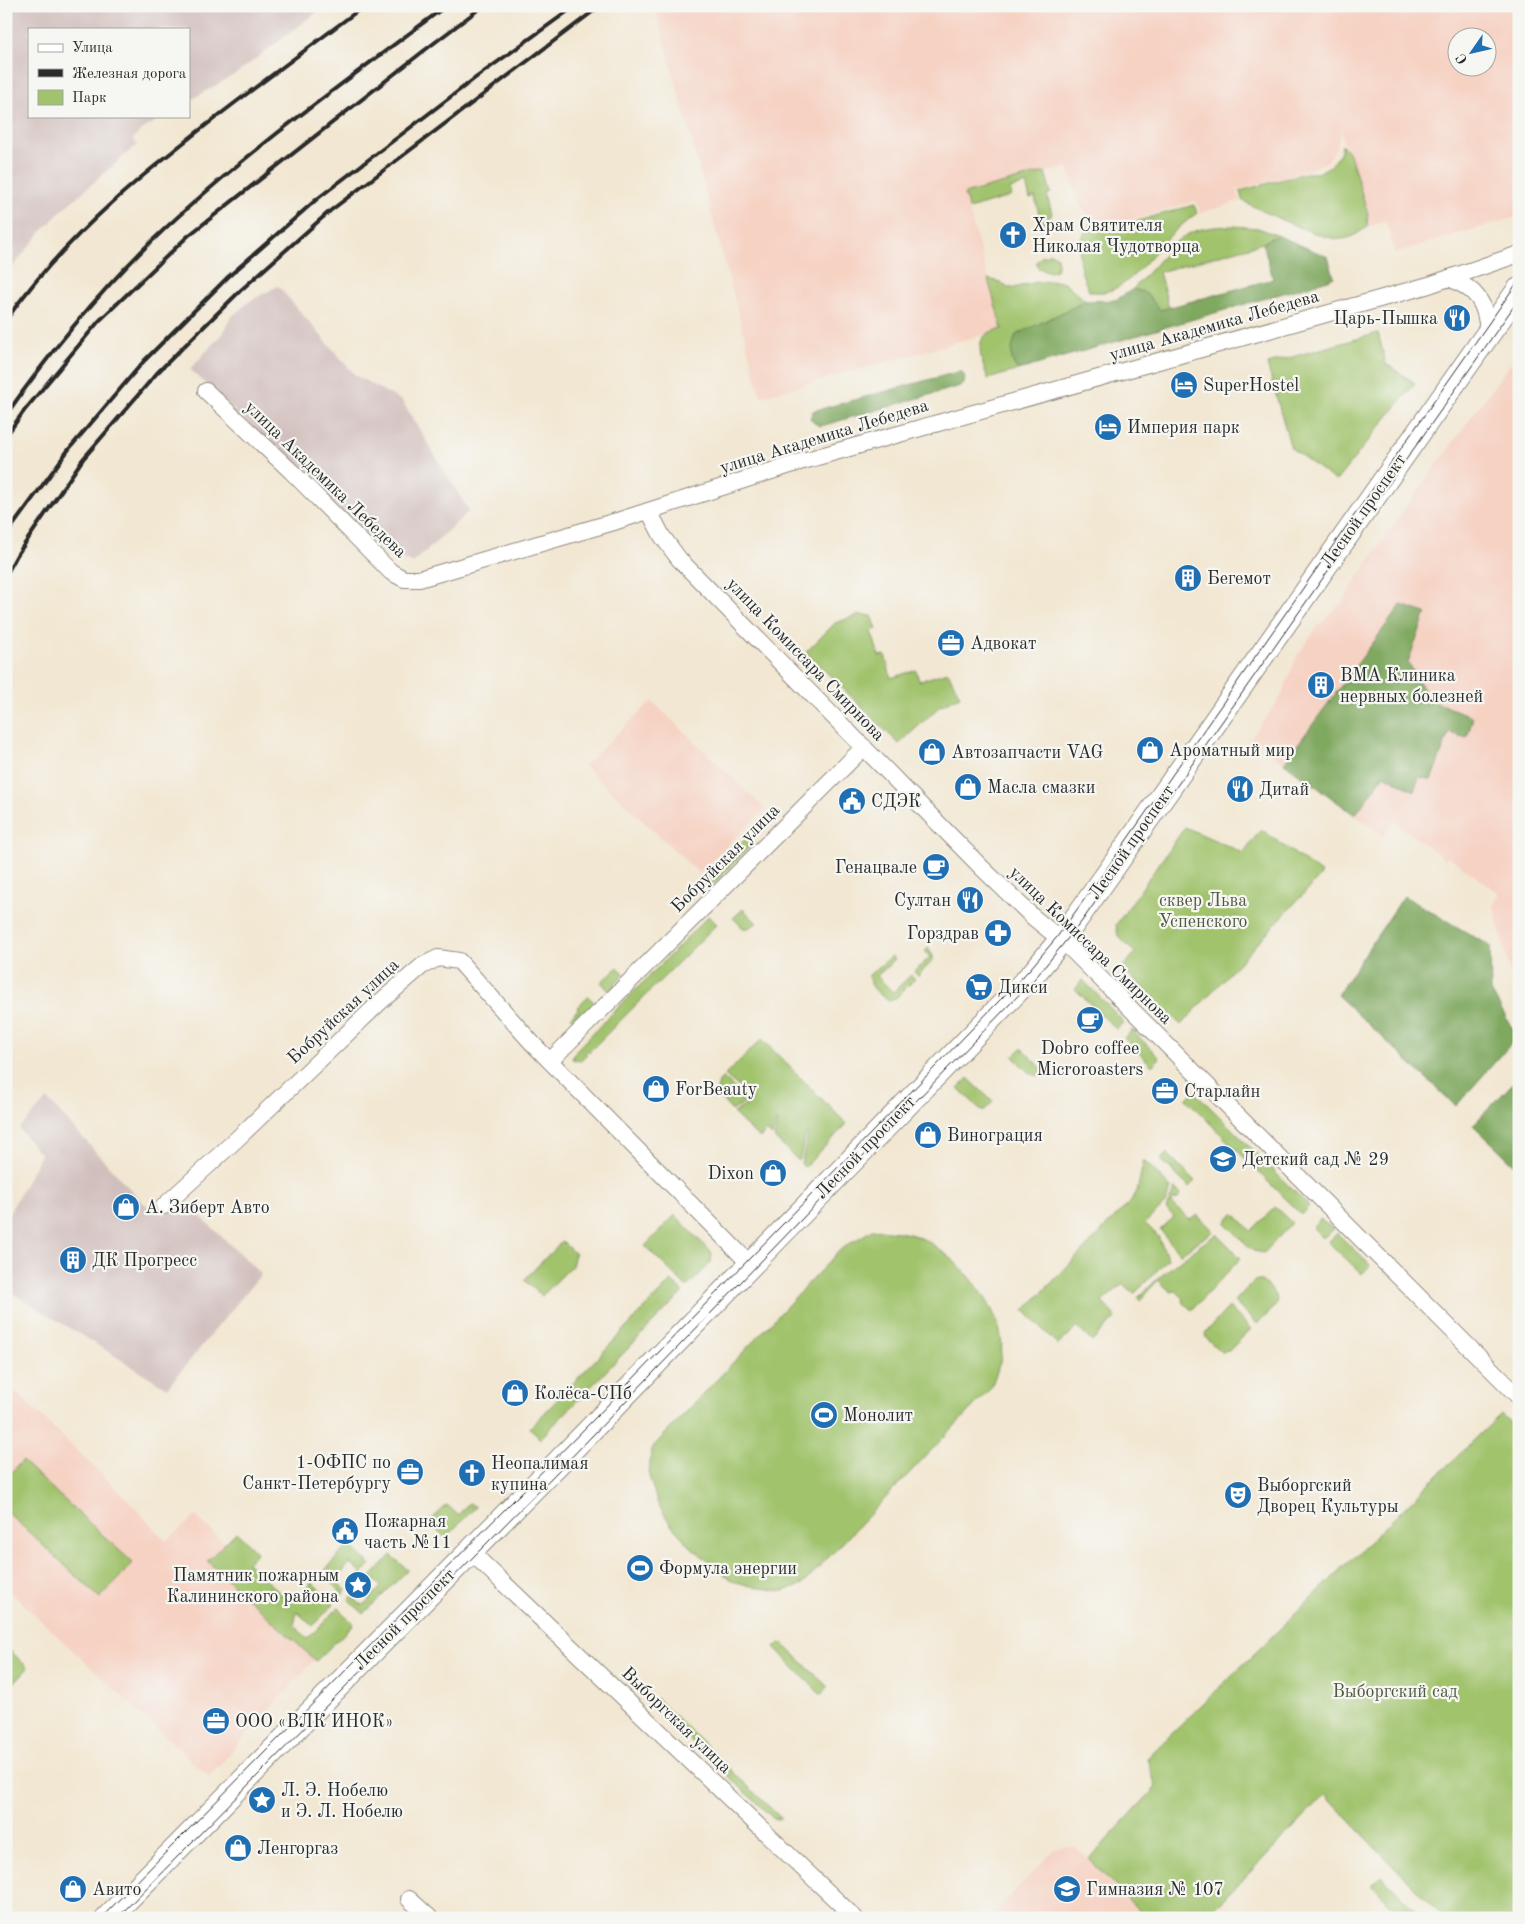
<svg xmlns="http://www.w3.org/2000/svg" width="1525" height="1924" viewBox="0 0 1525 1924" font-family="'Old Standard TT',serif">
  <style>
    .built { fill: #f6d2c3; fill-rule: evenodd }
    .industrial { fill: #d1bfbd }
    .green { fill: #a0c36c; stroke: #66774c }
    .forest { fill: #80a960; stroke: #566a46 }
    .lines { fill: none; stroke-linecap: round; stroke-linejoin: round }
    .minor-casing { stroke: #8e897e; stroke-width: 18 }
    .secondary-casing { stroke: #8e897e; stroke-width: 26 }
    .minor { stroke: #fff; stroke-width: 16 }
    .secondary { stroke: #fff; stroke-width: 24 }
    .tram { stroke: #2b2b2b; stroke-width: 1 }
    .rail { stroke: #2b2b2b; stroke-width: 4 }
    .labels { text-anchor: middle; stroke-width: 4.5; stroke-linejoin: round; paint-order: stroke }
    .poi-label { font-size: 18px; fill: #2b2b2b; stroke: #f6f6f2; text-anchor: start }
    .street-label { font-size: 18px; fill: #2b2b2b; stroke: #f6f6f2 }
    .park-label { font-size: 18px; fill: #4e593e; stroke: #f6f6f2 }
  </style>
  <rect width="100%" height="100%" fill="#f6f6f2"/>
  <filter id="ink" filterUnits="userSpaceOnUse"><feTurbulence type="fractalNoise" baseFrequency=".02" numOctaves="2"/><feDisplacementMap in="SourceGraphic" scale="10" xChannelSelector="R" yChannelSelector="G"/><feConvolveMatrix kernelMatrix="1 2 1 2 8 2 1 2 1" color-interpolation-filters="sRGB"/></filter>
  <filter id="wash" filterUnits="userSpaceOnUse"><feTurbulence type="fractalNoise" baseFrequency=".0096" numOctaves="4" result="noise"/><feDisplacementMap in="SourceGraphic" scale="20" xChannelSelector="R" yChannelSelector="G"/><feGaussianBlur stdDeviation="1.12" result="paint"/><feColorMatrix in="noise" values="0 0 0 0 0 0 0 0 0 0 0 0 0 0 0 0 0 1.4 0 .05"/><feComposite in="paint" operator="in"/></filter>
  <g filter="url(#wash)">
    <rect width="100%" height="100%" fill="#f2e7d2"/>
    <g class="built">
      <path d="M655,6h864v210l-125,37 -8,-32 -19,6 -26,-96 -5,17 -9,14 -20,8 -70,20 3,11 -40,12 -4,-12 -75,22 -14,1 -14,-6 -14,-13 -11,-38 -104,27 39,135 -242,68zM1458,38h30v30h-30z"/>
      <path d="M1519,352v654l-26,-101 7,-11 -52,-38 -3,3 -51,-37 -11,14 -132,-98 30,-41 16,-41 21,-30 24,-24 50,-76z"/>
      <path d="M652,701l113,108 -66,64 -115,-107z"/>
      <path d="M6,1382l121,117 39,42 30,-25 28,27 -16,18 108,100 -2,-1 -105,117 -203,-189z"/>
      <path d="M1075,1846l71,72h-157l66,-69z"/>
    </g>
    <g class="industrial">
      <path d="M6,6h319l-88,67 -48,28v-72h-160v87h135l-24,15 -7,8 4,6 -73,63 -23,24 -35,43z"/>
      <path d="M278,286l77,89 47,26 67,110 -56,52 -28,-10 -195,-184 33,-36 8,-16 19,-16z"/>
      <path d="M47,1099l96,104 21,12 17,-17 80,76 -94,114 -161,-99v-70l35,-64 -22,-26z"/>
    </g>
    <g class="green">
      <path d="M1342,145l8,9 18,60 -1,13c-7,5 -15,11 -24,12 -17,3 -85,-29 -101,-39l-2,-9 66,-18h12l12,-7 10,-13z"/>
      <path d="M1045,172l6,21 -4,2 5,19c-3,5 -5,8 -11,10l-6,-27 -5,2 -4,-15 -16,5 2,7 -43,13 -5,-15z"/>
      <path d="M1194,205l3,8c-12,9 -23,18 -33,29 -19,19 -42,58 -75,49 -12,-26 -15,-46 3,-70l14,6 17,-2z"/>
      <path d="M1234,226l24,2 21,8 -8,2 -8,5 -104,29 10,36 -10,3 -13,-18 -13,-4 43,-47c19,-15 35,-15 58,-16z"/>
      <path d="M1051,253l6,4 1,6 -2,7 -6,2 -12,-4 -2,-6 5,-5z"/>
      <path d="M988,279l12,3 8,6h6l23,-6 17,-1 10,1 22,19 -70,34v33l6,1 -34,10c-4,-13 -15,-35 -1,-45 4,-3 11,-4 15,-5z"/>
      <path d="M1378,333l8,31 29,19 -79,98 -45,-33 -24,-84z"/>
      <path d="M858,615l14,1 5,13 -6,1 8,26 6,-1 6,23 25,-8 3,11 29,-9 12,24 -20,10 -41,38 -93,-92 29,-29z"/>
      <path d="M1185,827l59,26 17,-24 61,45 -141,151 -59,-57 13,-15 -17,-17 -2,-11z"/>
      <path d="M745,839l6,6 -37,38 -9,3 -7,-1z"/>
      <path d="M743,909l14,14 -9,5h-5l-10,-10z"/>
      <path d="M708,916l9,8 -128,128 -2,-2 -2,3 2,1 -7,7 -8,-2 4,-9 6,-6 101,-102 3,-2 -1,-1z"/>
      <path d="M928,948l5,8v4l-15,16 -4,-4 16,-15 -5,-6z"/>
      <path d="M892,956l3,3 -18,17 16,16 18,-17 4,4 -20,20 -6,2c-8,-5 -22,-16 -20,-26z"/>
      <path d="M618,967l7,7 -16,17 -8,-9z"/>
      <path d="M1083,980l41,42 -8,7 -41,-40z"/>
      <path d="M588,996l8,8 -19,19 -6,-6 7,-8 -1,-2z"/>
      <path d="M1132,1030l28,28 -8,8 -28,-28z"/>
      <path d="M762,1039l85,85 -42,43 -4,-3 7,-29 -2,-2 -7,28 -25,-23 4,-16 -1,-2 -5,16 -6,-5 -5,6h-3l-25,-24 17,-10v-6l-25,-22z"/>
      <path d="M1022,1048l22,22 -5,6 -9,-2 -17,-17z"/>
      <path d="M723,1077l24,24 -15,10 -16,-18 3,-11z"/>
      <path d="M968,1078l25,24 -10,10 -25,-24z"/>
      <path d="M1194,1091l115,115 -8,9 -115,-116z"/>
      <path d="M1167,1153l28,28 -6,6 -17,-16v-3l-1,1 -10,-9z"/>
      <path d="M1144,1160l27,28 -6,16 -20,19 13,13 10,23 -34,35 -11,-10 -21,18 14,15 -24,25 -15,-15 -19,18 -34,-34 108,-111 5,-9z"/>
      <path d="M1175,1188l6,7 -3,4 -5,1 -1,3 18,17 7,-5 17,16 -34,23 -20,-24 14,-13 -8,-8z"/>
      <path d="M1275,1207l17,16 -28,30 -11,-2 -28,-28 9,-10 17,18z"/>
      <path d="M675,1215l37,38 -1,10 -24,24 -42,-41z"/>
      <path d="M1320,1219l13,10 -10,9 -11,-11z"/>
      <path d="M872,1230c16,1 33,1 49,8 37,18 87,73 80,117 -1,11 -7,23 -10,33l-188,196 -20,7 -24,-3 -27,-7 -42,-35 -19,-21 -13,-21 -9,-28 2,-27 190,-200z"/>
      <path d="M1337,1233l32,31 1,2 -8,8 -34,-32z"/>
      <path d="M1217,1234l24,24 -49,52 -10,-8 2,-3 -8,-8 -5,1 -13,-12 -18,20 -2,-2c24,-25 50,-45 79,-64z"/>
      <path d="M562,1241l13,13 -3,12 -30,30 -18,-16z"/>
      <path d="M1258,1280c5,1 8,5 13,9 15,14 -3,24 -14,35l-23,-22 20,-21z"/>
      <path d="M671,1281l12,11 -143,147 -10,-11z"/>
      <path d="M1229,1307l22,22 -22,22 -8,1 -15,-14 -1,-5z"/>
      <path d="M1501,1414l18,17v487h-75l-119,-123 -103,106 -20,17h-6l-7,-8 -8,8h-35l-57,-59 67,-72 -9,-29z"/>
      <path d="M22,1461l111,102 -33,35 -94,-87v-33z"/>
      <path d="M469,1503l7,4 -31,31 -16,-16 18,-17 11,10z"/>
      <path d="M236,1532l21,20 -10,11 45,41 20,-22 22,22 -21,22 -16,-14 -3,13 13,14 31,-31 16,16 -38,37 -109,-100z"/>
      <path d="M349,1544l22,21 -9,9 -12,-11 -14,17 10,10 -3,4 -21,-20z"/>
      <path d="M391,1555l17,15 -44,44 -15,-14 3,-4 11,10 18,-19 -10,-10z"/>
      <path d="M782,1643l46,44 -7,8 -47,-48z"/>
      <path d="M11,1651l17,17 -22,23v-35z"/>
      <path d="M656,1698l125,120 -6,2 -124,-117z"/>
      <path d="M1382,1876l41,42h-19l-32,-33z"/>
    </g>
    <g class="forest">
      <path d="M1279,236l49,21 6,20 -6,3 -306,89 -6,-1c-8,-11 -4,-21 0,-33l70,-34 30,-1 17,-11 13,4 14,17 113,-31 -10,-36 8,-5z"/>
      <path d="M961,371l4,6 -1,7 -7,3 -136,39 -7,-3 -4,-5 3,-7z"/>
      <path d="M1401,605l25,8 -18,49 22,38 43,17 -6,21 -18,-5 -18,47 -12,-3 -5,14 -30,-16 -29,40 -71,-52z"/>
      <path d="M1404,896l86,50 1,45 26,46 -61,69 -119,-111z"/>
      <path d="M1519,1077v92l-46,-44z"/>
    </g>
  </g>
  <g filter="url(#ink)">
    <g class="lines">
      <g class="minor-casing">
        <g id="minor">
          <path d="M1449,278c28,11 37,25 39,54"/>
          <path d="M206,391l86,81 99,100 13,7h15l198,-58 186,-60 626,-176 90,-31"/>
          <path d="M649,511l13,25 17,23 302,308 53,51 31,25 454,454"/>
          <path d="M550,1061l314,-314"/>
          <path d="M164,1206l75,-69 141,-135 42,-36 16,-8 21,3 74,83 217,220"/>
          <path d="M470,1551l385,367"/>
          <path d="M409,1899l21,19"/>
        </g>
      </g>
      <g class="secondary-casing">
        <path id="secondary" d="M108,1918l449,-454 477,-491 27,-33 50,-70 408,-580"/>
      </g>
      <use href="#minor" class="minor"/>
      <use href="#secondary" class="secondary"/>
      <g class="tram">
        <path d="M101,1918l495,-501 434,-448 27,-32 48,-66 414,-591"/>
        <path d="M117,1918l445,-451 475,-491 45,-55 437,-622"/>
      </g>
      <g class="rail">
        <path d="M6,320c62,-88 146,-154 230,-218 43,-32 85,-64 128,-96"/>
        <path d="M6,415c42,-60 95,-125 148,-176 90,-86 193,-159 292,-233"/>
        <path d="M6,436l18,-25 75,-90 89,-85 233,-183 62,-47"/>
        <path d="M6,535l63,-86 75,-88 84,-84 89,-78 157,-120 101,-73"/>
        <path d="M6,575l11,-20 66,-96 74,-86 84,-83 89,-79 270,-205"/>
      </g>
    </g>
  </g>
  <defs>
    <g id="church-disc" transform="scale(1.4375)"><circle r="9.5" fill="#1f6fb2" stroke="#f6f6f2"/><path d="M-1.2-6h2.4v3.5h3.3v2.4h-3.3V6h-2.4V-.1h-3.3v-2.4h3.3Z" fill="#fff"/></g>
    <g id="restaurant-disc" transform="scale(1.4375)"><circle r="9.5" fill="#1f6fb2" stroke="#f6f6f2"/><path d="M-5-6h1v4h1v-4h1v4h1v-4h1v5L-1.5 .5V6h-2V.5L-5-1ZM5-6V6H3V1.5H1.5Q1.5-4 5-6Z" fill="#fff"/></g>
    <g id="hotel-disc" transform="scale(1.4375)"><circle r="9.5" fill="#1f6fb2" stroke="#f6f6f2"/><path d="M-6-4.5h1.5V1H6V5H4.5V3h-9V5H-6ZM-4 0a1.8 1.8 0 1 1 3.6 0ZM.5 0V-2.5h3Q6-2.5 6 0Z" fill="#fff"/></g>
    <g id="building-disc" transform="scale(1.4375)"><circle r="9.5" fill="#1f6fb2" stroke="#f6f6f2"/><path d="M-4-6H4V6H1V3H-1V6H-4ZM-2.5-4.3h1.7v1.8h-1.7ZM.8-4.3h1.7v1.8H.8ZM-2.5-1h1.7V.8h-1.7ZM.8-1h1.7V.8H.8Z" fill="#fff"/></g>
    <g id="office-disc" transform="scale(1.4375)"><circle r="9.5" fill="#1f6fb2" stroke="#f6f6f2"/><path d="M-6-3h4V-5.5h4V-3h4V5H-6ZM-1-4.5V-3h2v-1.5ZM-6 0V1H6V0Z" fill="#fff"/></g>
    <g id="shop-disc" transform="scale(1.4375)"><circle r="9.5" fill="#1f6fb2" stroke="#f6f6f2"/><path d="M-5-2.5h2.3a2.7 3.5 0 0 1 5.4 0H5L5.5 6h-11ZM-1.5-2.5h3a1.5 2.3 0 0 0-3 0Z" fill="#fff"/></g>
    <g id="civic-disc" transform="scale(1.4375)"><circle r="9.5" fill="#1f6fb2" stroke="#f6f6f2"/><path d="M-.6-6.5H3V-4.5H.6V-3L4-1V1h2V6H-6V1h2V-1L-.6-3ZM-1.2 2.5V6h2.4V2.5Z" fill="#fff"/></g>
    <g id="cafe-disc" transform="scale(1.4375)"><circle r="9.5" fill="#1f6fb2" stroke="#f6f6f2"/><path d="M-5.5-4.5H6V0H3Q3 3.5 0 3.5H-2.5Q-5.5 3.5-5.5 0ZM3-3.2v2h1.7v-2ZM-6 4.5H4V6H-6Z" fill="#fff"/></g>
    <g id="pharmacy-disc" transform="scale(1.4375)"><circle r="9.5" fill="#1f6fb2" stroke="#f6f6f2"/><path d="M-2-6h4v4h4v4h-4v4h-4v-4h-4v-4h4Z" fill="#fff"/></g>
    <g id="supermarket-disc" transform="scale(1.4375)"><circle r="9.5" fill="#1f6fb2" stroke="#f6f6f2"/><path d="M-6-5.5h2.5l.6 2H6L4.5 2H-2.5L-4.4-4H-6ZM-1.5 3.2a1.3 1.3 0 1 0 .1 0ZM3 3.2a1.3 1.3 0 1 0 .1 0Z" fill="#fff"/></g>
    <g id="school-disc" transform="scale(1.4375)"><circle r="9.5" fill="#1f6fb2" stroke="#f6f6f2"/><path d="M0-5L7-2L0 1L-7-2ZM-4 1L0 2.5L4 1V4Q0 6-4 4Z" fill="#fff"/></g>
    <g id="stadium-disc" transform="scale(1.4375)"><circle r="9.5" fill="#1f6fb2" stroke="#f6f6f2"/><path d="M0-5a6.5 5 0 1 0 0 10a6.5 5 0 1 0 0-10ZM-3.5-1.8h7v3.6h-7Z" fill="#fff"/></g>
    <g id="theatre-disc" transform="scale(1.4375)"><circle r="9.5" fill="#1f6fb2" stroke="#f6f6f2"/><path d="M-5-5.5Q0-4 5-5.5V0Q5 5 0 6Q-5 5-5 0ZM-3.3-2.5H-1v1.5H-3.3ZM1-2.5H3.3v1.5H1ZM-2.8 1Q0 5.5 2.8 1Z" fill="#fff"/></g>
    <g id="sight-disc" transform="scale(1.4375)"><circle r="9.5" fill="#1f6fb2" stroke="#f6f6f2"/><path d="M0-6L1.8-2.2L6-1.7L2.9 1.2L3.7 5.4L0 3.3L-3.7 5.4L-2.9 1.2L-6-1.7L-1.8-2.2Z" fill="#fff"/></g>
  </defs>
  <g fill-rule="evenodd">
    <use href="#church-disc" x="1013" y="235"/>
    <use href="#restaurant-disc" x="1457" y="318"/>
    <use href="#hotel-disc" x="1184" y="385"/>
    <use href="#hotel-disc" x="1108" y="427"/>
    <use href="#building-disc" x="1188" y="578"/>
    <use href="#office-disc" x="951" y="643"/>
    <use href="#building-disc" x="1321" y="685"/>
    <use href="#shop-disc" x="1150" y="750"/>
    <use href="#shop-disc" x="932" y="752"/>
    <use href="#shop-disc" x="968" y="787"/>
    <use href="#restaurant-disc" x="1240" y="789"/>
    <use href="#civic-disc" x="852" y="801"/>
    <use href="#cafe-disc" x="936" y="867"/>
    <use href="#restaurant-disc" x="970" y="900"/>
    <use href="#pharmacy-disc" x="998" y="933"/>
    <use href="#supermarket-disc" x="979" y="987"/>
    <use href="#cafe-disc" x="1090" y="1020"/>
    <use href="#shop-disc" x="656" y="1089"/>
    <use href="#office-disc" x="1165" y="1091"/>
    <use href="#shop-disc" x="928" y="1135"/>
    <use href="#school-disc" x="1223" y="1159"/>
    <use href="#shop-disc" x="773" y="1173"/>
    <use href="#shop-disc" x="126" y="1207"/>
    <use href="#building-disc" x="73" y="1260"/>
    <use href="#shop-disc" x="515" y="1393"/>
    <use href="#stadium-disc" x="824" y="1415"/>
    <use href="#office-disc" x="410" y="1472"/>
    <use href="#church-disc" x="472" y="1473"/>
    <use href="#theatre-disc" x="1238" y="1495"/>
    <use href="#civic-disc" x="345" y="1531"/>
    <use href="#stadium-disc" x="640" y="1568"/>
    <use href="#sight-disc" x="358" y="1585"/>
    <use href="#office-disc" x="216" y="1721"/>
    <use href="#sight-disc" x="262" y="1800"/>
    <use href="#shop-disc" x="238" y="1848"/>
    <use href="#shop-disc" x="73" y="1889"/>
    <use href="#school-disc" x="1067" y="1889"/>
  </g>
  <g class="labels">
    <g class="poi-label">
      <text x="1032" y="231">Храм Святителя<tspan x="1032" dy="21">Николая Чудотворца</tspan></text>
      <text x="1438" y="324" text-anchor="end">Царь-Пышка</text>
      <text x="1203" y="391">SuperHostel</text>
      <text x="1127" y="433">Империя парк</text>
      <text x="1207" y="584">Бегемот</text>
      <text x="970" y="649">Адвокат</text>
      <text x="1340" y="681">ВМА Клиника<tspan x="1340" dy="21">нервных болезней</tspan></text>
      <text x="1169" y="756">Ароматный мир</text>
      <text x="951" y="758">Автозапчасти VAG</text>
      <text x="987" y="793">Масла смазки</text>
      <text x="1259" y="795">Дитай</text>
      <text x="871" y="807">СДЭК</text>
      <text x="917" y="873" text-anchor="end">Генацвале</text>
      <text x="951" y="906" text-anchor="end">Султан</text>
      <text x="979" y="939" text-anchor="end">Горздрав</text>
      <text x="998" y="993">Дикси</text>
      <text x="1090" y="1054" text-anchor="middle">Dobro coffee<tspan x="1090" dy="21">Microroasters</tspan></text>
      <text x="675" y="1095">ForBeauty</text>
      <text x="1184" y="1097">Старлайн</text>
      <text x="947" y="1141">Винограция</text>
      <text x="1242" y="1165">Детский сад № 29</text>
      <text x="754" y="1179" text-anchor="end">Dixon</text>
      <text x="145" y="1213">А. Зиберт Авто</text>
      <text x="92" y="1266">ДК Прогресс</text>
      <text x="534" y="1399">Колёса-СПб</text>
      <text x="843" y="1421">Монолит</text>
      <text x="391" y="1468" text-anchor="end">1-ОФПС по<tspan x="391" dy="21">Санкт-Петербургу</tspan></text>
      <text x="491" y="1469">Неопалимая<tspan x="491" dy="21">купина</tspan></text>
      <text x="1257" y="1491">Выборгский<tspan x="1257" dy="21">Дворец Культуры</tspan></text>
      <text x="364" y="1527">Пожарная<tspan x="364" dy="21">часть №11</tspan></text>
      <text x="659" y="1574">Формула энергии</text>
      <text x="339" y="1581" text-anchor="end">Памятник пожарным<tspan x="339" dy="21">Калининского района</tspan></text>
      <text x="235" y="1727">ООО «ВЛК ИНОК»</text>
      <text x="281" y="1796">Л. Э. Нобелю<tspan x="281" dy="21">и Э. Л. Нобелю</tspan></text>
      <text x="257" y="1854">Ленгоргаз</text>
      <text x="92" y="1895">Авито</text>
      <text x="1086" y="1895">Гимназия № 107</text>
    </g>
    <g class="street-label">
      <text transform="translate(1214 325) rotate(-16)" y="6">улица Академика Лебедева</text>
      <text transform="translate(824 436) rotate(-17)" y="6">улица Академика Лебедева</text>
      <text transform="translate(326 479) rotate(44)" y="6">улица Академика Лебедева</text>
      <text transform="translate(1363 511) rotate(-55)" y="6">Лесной проспект</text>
      <text transform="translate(806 659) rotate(46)" y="6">улица Комиссара Смирнова</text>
      <text transform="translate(1131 842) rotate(-55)" y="6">Лесной проспект</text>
      <text transform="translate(725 858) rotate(-45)" y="6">Бобруйская улица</text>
      <text transform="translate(1091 945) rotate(44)" y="6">улица Комиссара Смирнова</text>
      <text transform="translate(343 1011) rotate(-43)" y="6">Бобруйская улица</text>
      <text transform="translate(865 1147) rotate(-46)" y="6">Лесной проспект</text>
      <text transform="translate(404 1619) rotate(-45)" y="6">Лесной проспект</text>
      <text transform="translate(677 1720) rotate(44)" y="6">Выборгская улица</text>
    </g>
    <g class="park-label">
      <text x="1203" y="906">сквер Льва<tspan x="1203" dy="21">Успенского</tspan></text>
      <text x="1395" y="1697">Выборгский сад</text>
    </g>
  </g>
  <rect width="1525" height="1924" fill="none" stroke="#f6f6f2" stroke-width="25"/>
  <rect x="28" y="28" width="162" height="90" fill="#f6f6f2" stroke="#a5a5a2"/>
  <rect x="38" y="44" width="25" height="8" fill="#ffffff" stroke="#a5a5a2"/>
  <text x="72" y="52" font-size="15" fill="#2b2b2b">Улица</text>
  <rect x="38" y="69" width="25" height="8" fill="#2b2b2b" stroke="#a5a5a2"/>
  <text x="72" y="78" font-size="15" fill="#2b2b2b">Железная дорога</text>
  <rect x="38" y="90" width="25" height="15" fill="#a0c36c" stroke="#a5a5a2"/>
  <text x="72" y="102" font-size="15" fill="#2b2b2b">Парк</text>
  <g transform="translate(1472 52) rotate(236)"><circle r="24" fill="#f6f6f2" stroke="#a5a5a2"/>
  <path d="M0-4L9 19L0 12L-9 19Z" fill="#1f6fb2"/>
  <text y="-8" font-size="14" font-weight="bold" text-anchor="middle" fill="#2b2b2b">С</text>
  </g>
</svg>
